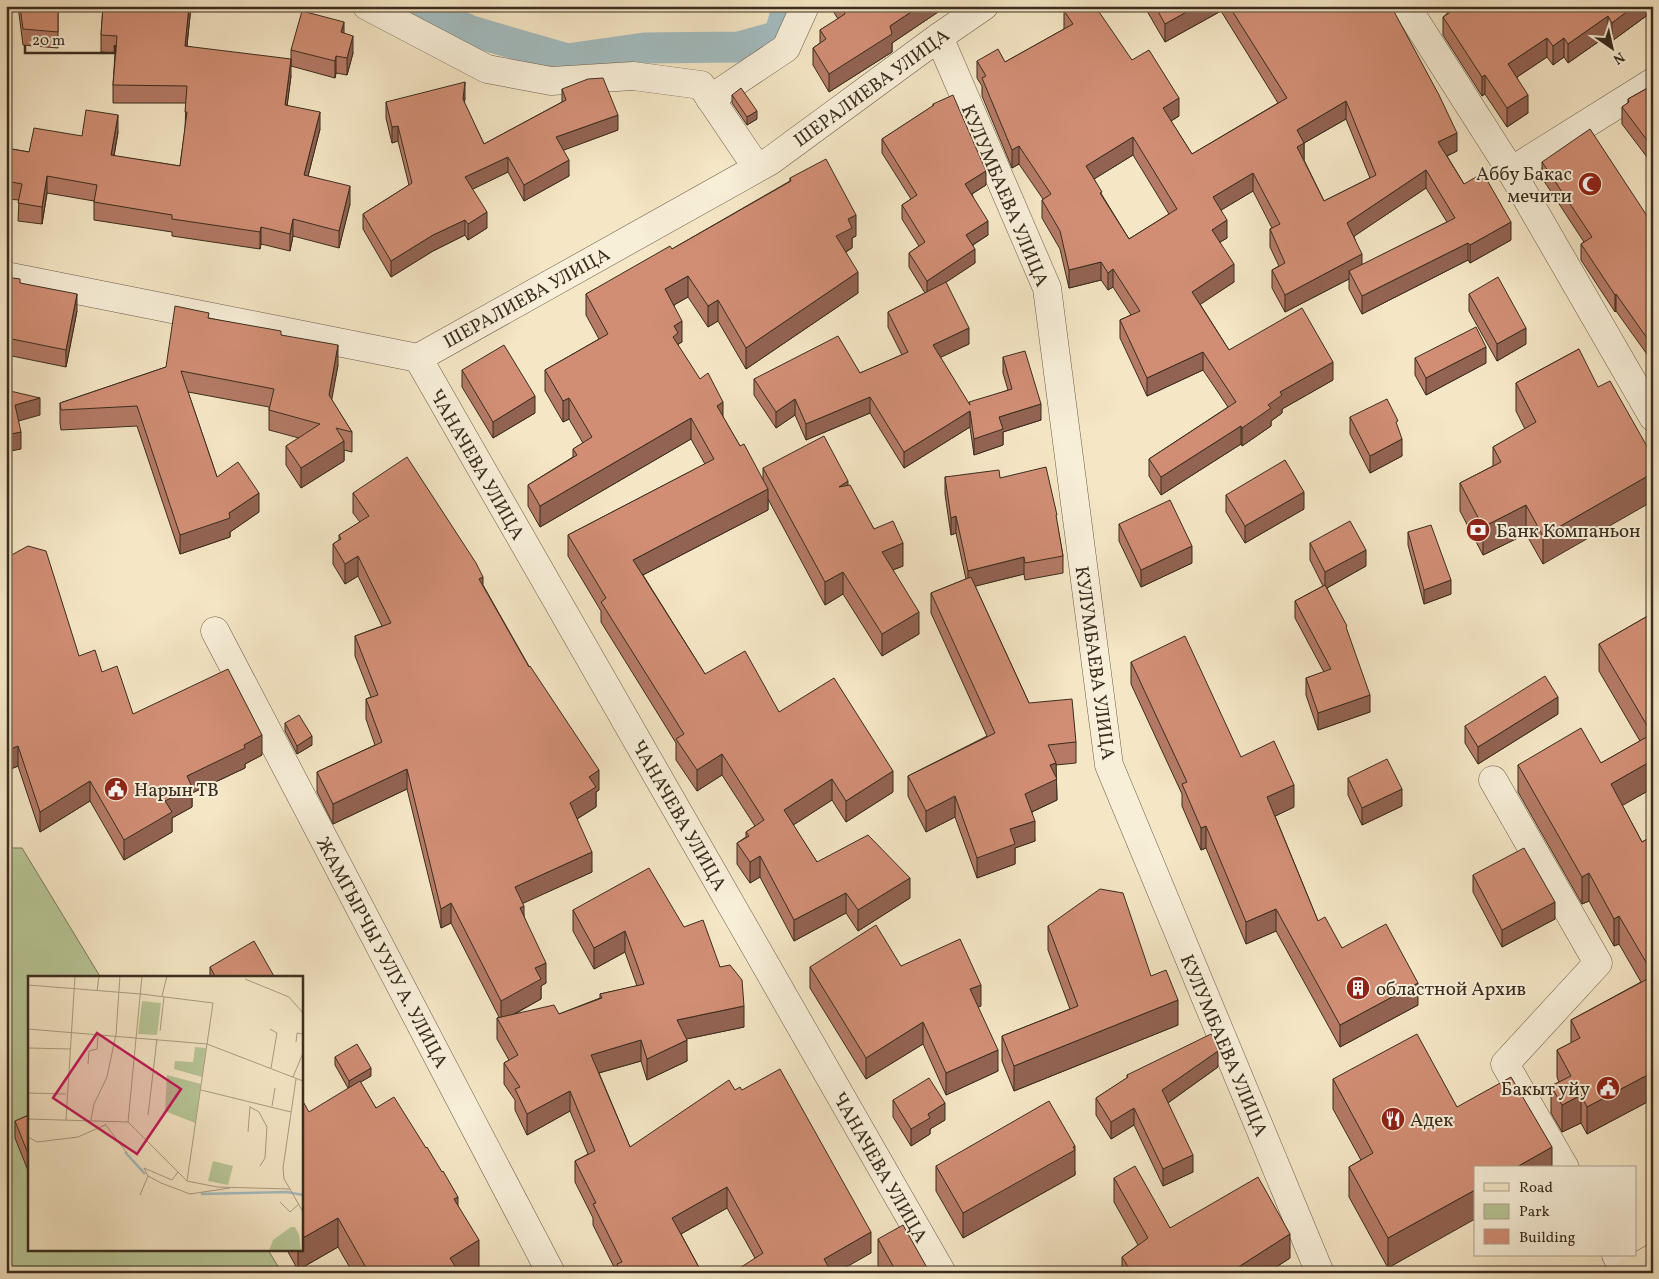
<svg xmlns="http://www.w3.org/2000/svg" width="1659" height="1279" viewBox="0 0 1659 1279" font-family="Vollkorn,serif">
  <style>
    .park { fill: #b8c697; stroke: #797a5b }
    .lines { fill: none; stroke-linecap: round; stroke-linejoin: round }
    .canal { stroke: #a3bcc0; stroke-width: 31 }
    .minor-casing { stroke: #695b48; stroke-width: 29 }
    .tertiary-casing { stroke: #695b48; stroke-width: 29 }
    .primary-casing { stroke: #3a2d1f; stroke-width: 29 }
    .minor { stroke: #f8efd9; stroke-width: 28 }
    .tertiary { stroke: #f8efd9; stroke-width: 28 }
    .primary { stroke: #f5e6c5; stroke-width: 28 }
    .wall { fill: #b47a65; stroke: #3a2d1f; fill-rule: evenodd }
    .shaded-wall { fill: #926352; stroke: #3a2d1f }
    .building { fill: #d18e75; stroke: #3a2d1f; fill-rule: evenodd }
    .labels { text-anchor: middle; stroke-width: 4; stroke-linejoin: round; paint-order: stroke }
    .street-label { font-size: 19px; fill: #3a2d1f; stroke: #f8efd9 }
    .poi-label { font-size: 19px; fill: #3a2d1f; stroke: #f8efd9; text-anchor: start }
    .inset-river { fill: none; stroke: #a3bcc0; stroke-width: 2.5 }
    .inset-road { fill: none; stroke: #aa9c83; stroke-width: 1 }
    .view { fill: #c2185b; fill-opacity: 0.15; stroke: #c2185b; stroke-width: 2.5 }
    .inset-edge { fill: none; stroke: #3a2d1f; stroke-width: 2.5 }
  </style>
  <rect width="100%" height="100%" fill="#f5e6c5"/>
  <filter id="stains"><feTurbulence type="fractalNoise" baseFrequency=".004" numOctaves="4"/><feColorMatrix values="0 0 0 0 .2 0 0 0 0 .09 0 0 0 0 .02 0 0 0 .5 -.17"/></filter>
  <radialGradient id="worn" r=".72"><stop offset=".6" stop-color="#630" stop-opacity="0"/><stop offset="1" stop-color="#630" stop-opacity=".3"/></radialGradient>
  <path class="park" d="M6,848h16l79,130h-72v272h239l14,23h-276z"/>
  <g class="lines">
    <path class="canal" d="M417,6l54,25 96,28 77,-11 95,-1 40,-11 9,-30"/>
    <g class="minor-casing">
      <g id="minor">
        <path d="M367,6l120,63 64,12 82,-5 68,9 56,83"/>
        <path d="M1406,6l105,165 142,246"/>
        <path d="M939,37l108,251 62,477 211,508"/>
        <path d="M710,99l76,-51 19,-42"/>
        <path d="M1511,171l142,-89"/>
        <path d="M418,358l524,915"/>
        <path d="M215,631l336,642"/>
        <path d="M1493,780l105,183 -93,101 60,104"/>
        <path d="M1616,1255l10,18"/>
      </g>
    </g>
    <g class="tertiary-casing">
      <path id="tertiary" d="M6,276l412,82 352,-197 169,-124 45,-31"/>
    </g>
    <g class="primary-casing">
      <path id="primary" d="M1627,1273l26,-15"/>
    </g>
    <use href="#minor" class="minor"/>
    <use href="#tertiary" class="tertiary"/>
    <use href="#primary" class="primary"/>
  </g>
  <g class="wall">
    <path d="M18,6h40v42l-35,-3z"/>
    <path d="M103,6h88l-4,40 104,30 -4,29 33,24 -12,47 42,28 -11,44 -46,-12 -3,15 -29,-7 -1,5 -88,-13v-4l-78,-12v-19l-47,-8 -5,31 -24,-3 1,-21 -13,-1v-51l23,4 53,-16 36,-4 -4,24 66,10 5,-37 1,-26h-73v-18l2,-32 -14,-1v-17z"/>
    <path d="M191,6h23v3z"/>
    <path d="M830,6h117l-55,37v9l-63,40 -16,-27v-17l7,-5v-13l18,-11z"/>
    <path d="M1144,6h247l66,145 -10,5 17,28 47,56 -41,23 -2,-3 -106,54 -13,-25v-10l-64,33 -13,-24v-18l7,-4 -9,-19v-18l2,-1 -19,-37 -32,19 6,28 -7,4 14,40 -34,22 29,46 104,30 -51,29v4l-11,8v5l-29,20 -1,-2 -80,51 -12,-19v-17l79,-52 -25,-37 -56,26 -27,-58v-18l11,-5 -18,-28 -5,3 -7,-10 -32,8 -9,-39 -18,-31v-18l1,-1 -24,-35 -7,4 -30,-72v-10l-5,-8v-17l28,1 59,-33v-18l68,49 47,56 -8,5 21,33 86,-51 -57,-92 -56,31zM1346,119l24,59 -46,23 -20,-41v-17zM1133,155l36,59 -40,25 -27,-44 -8,-16zM1426,188l21,34 -85,43 -8,-29z"/>
    <path d="M1447,6h206v5l-41,30 -4,-6 -40,28 -4,-6 -11,8 -6,-8 -30,20 11,36 -21,14 -22,-33 -3,2 -39,-61v-18l4,-3z"/>
    <path d="M344,33l9,20 -6,22 -11,-2 -1,5 -44,-12v-16z"/>
    <path d="M1653,85v74l-3,2 -28,-37v-17l6,-4v-4z"/>
    <path d="M562,89l56,41 -55,20 6,26 -45,25 -16,-29 -36,17 15,39 -19,12 -3,-5 -32,16 -42,26 -28,-48v-15l46,-29 -11,-44 -6,2 -6,-25v-16l79,-4 -1,5 20,41 78,-42z"/>
    <path d="M732,95l25,24 -10,6 -15,-22z"/>
    <path d="M933,104l53,81 -14,9 16,41 -15,10 2,18 -32,21 26,60 -29,13 29,48 39,-15 -5,-17v-16l38,63 -38,12v13l-29,10 -4,-28 -66,41 -34,-55 -64,27 -11,-25 -19,13 -22,-33v-16l106,-6 42,-18 -14,-28v-15l37,-19 -16,-26v-14l10,-7 -17,-27v-14l9,-6 -29,-46v-14l51,-33z"/>
    <path d="M1542,162l111,63v129l-4,3 -33,-46 -1,1 -34,-52v-16l3,-2 -42,-64z"/>
    <path d="M790,178l66,58 -4,2v10l-6,4 12,41 -112,76 -28,-48 -10,6 -20,-30 -14,8 8,37 -4,2v2l45,71 17,29 23,35v-13l85,17 26,44 29,37 -10,4 26,64 -37,22 -39,-62 -18,11 -57,-106v11l-125,65 62,99 74,38 114,80 -47,30 -14,-22 -39,25 24,37 93,36 -52,33 -12,-18 -52,28 -34,-64 -10,6 -13,-19v-21l9,-6v-5l9,-6 -33,-51 -25,16 -21,-31v-17l-75,-121v-11l-33,-55v-21l137,-71 -14,-25 -151,88 -12,-21v-21l45,-28v-8l10,-6 -14,-24 -6,3 -18,-31v-21l54,-31 -13,-24v-21l86,-45 118,-68z"/>
    <path d="M6,277l14,6 57,28 -11,56 -59,-12 -1,2z"/>
    <path d="M1469,294l57,50 -29,17 -28,-50z"/>
    <path d="M209,318l72,17 57,30 -7,34 21,33v20l-8,-2v11l-43,27 -15,-23v-19l13,-8 -30,-8v-23l-81,-15 29,85 42,35 -29,20v5l-50,17 -43,-128 -76,4 -1,-7v-20l106,-36z"/>
    <path d="M1579,349l-36,215 -17,-30 -43,21 -23,-44v-28l33,-17v-19l32,-18 -9,-18v-28z"/>
    <path d="M1415,358l71,5 -60,32 -11,-20z"/>
    <path d="M462,370l73,43 -42,25 -31,-51z"/>
    <path d="M1350,417l48,11 4,28 -32,17 -20,-39z"/>
    <path d="M945,477l55,1 57,45 6,33v17l-38,7 -1,-6 -49,12 54,117 47,39v21l-20,2 1,35 -25,12 3,29 -20,7v16l-38,14 -22,-61 -29,15 -18,-36v-20l79,-40 -56,-123v-20l35,-14 -10,-46 -5,2 -6,-41z"/>
    <path d="M353,493l130,92 116,205 -3,2v15l-19,12 15,53 -70,31 2,13 22,67 -5,3v13l-26,15h44l41,-16v-4l37,-8 -12,-34 -31,17 -21,-38v-21l111,17 36,40 24,60 -58,12 1,22 -40,19 -6,-19 -42,12 31,74 105,-57 136,163 -116,5 -28,-50 -46,26 21,39h-85l-24,-48v-7l-18,-36v-21l13,-7 -18,-43 -43,24 -12,-25v-10l-11,-16v-21l5,-3 -12,-21v-21l2,-1 -48,-94 -10,5 -34,-139 -74,35 -16,-32v-20l58,-27 -9,-26v-20l5,-2 -16,-41v-20l27,-10 -24,-50 -13,8 -12,-20v-20l6,-4v-5l21,-13 -7,-9z"/>
    <path d="M1226,495l78,14 -59,34 -19,-31z"/>
    <path d="M1119,524l73,39 -51,24 -22,-46z"/>
    <path d="M1408,532l43,62 -27,10 -16,-59z"/>
    <path d="M1310,543l56,23 -39,22 20,43 23,81 -52,18 -12,-35v-17l18,-6 -29,-54v-17l28,-15 -13,-26z"/>
    <path d="M6,558l73,98 23,16 31,42 129,41 -17,9v4l-53,25v14l-20,11v14l-48,28 -34,-59 -50,31 -22,-66 -12,5z"/>
    <path d="M1653,613v175l-31,17 20,37 11,-6v263l-66,35 -6,-11 -19,9 -11,-19v-27l8,-4 -2,-5v-27l14,-7v-23l70,-38 -22,-38 -5,2 -25,-45 -7,3 -64,-112v-27l83,-2 39,-22 -41,-70v-27z"/>
    <path d="M1131,662l110,95 53,50 -19,9 43,105 24,27 76,57 -78,42 -64,-116 -30,13 -40,-96 -5,2 -19,-44v-12l-51,-110z"/>
    <path d="M1558,714l-80,50 -13,-21v-17z"/>
    <path d="M285,723l27,22 -15,9 -12,-23z"/>
    <path d="M1348,778l54,28 -40,19 -14,-30z"/>
    <path d="M1473,875l82,44 -53,28 -29,-55z"/>
    <path d="M1048,926l103,50 27,49 -164,66 -12,-30v-25l68,-27 -22,-59z"/>
    <path d="M901,966l80,40 -3,1 20,64 -52,24 -23,-51 -57,35 -56,-91v-21z"/>
    <path d="M210,967l65,11h-65z"/>
    <path d="M335,1057l36,19 -11,6 16,26 82,98 21,63 -6,4h-120l-15,-26 -40,23 -11,-20h14l47,-162 -13,-23z"/>
    <path d="M1218,1067l-50,36 25,69 -30,14 -29,-61 -23,14 -15,-24v-17l31,-20v-3z"/>
    <path d="M1333,1079l124,28 95,61 -164,100 -39,-71v-30l12,-7 -28,-51z"/>
    <path d="M893,1100l52,20 -15,9v5l-19,12 -18,-29z"/>
    <path d="M29,1115v58l-14,-35v-17z"/>
    <path d="M936,1166l139,5v4l-112,63 -27,-47z"/>
    <path d="M1114,1178l56,50 120,30 -23,15h-145v-16l16,-12 -24,-43z"/>
    <path d="M878,1239l52,34h-51l-1,-3z"/>
  </g>
  <g class="shaded-wall">
    <path d="M189,6h2l-6,57v-17z"/>
    <path d="M920,6h27l-55,37v9l-63,40v-18l61,-48z"/>
    <path d="M1197,6h24v5l-56,31v-18z"/>
    <path d="M1634,6h19v5l-41,30v-18z"/>
    <path d="M1608,16v19l-40,28v-19z"/>
    <path d="M344,22v17l-3,-7z"/>
    <path d="M353,36v17l-6,22v-17z"/>
    <path d="M1547,38v19l-39,26v-19z"/>
    <path d="M1564,38v19l-11,8v-19z"/>
    <path d="M336,56v17l-1,5v-17z"/>
    <path d="M291,59v17l-6,46v-17z"/>
    <path d="M1485,75v19l-3,2v-19z"/>
    <path d="M465,82v16l-2,17v-16z"/>
    <path d="M1528,95v18l-21,14v-19z"/>
    <path d="M1179,98v18l-16,10v-18z"/>
    <path d="M1346,101v18l-42,24v17l-7,5v-35z"/>
    <path d="M757,111v8l-10,6v-8z"/>
    <path d="M320,112v17l-16,63v-17z"/>
    <path d="M118,115v17l-7,40v-17z"/>
    <path d="M618,115v15l-62,23v-16z"/>
    <path d="M398,126v15l-6,2v-16z"/>
    <path d="M1457,133v18l-19,9v-18z"/>
    <path d="M1133,137v18l-47,29v-18z"/>
    <path d="M1653,142v17l-3,2v-17z"/>
    <path d="M1019,146v18l-7,4v-18z"/>
    <path d="M508,157v15l-43,21v-16z"/>
    <path d="M569,160v16l-45,25v-16z"/>
    <path d="M1426,170v18l-79,53v-18z"/>
    <path d="M986,171v14l-21,13v-14z"/>
    <path d="M1253,173v18l-40,24v-18z"/>
    <path d="M47,176v17l-5,31v-17z"/>
    <path d="M350,186v18l-11,44v-17z"/>
    <path d="M487,212v16l-19,12v-16z"/>
    <path d="M856,215v21l-4,2v10l-16,9v-21l12,-17z"/>
    <path d="M293,219v17l-3,15v-17z"/>
    <path d="M465,220v15l-32,16 -42,26v-16l42,-26z"/>
    <path d="M1227,220v18l-15,9v-17z"/>
    <path d="M988,221v14l-22,14v-14z"/>
    <path d="M1511,222v18l-41,23v-18z"/>
    <path d="M261,227v17l-1,5v-17z"/>
    <path d="M1468,243v17l-106,54v-18z"/>
    <path d="M975,249v14l-48,32v-14z"/>
    <path d="M1362,254v18l-13,-1v8l-64,33v-17z"/>
    <path d="M1101,262v18l-32,8v-18z"/>
    <path d="M1234,264v18l-42,28v-18z"/>
    <path d="M1113,269v18l-5,3v-17z"/>
    <path d="M858,272v21l-112,76v-21z"/>
    <path d="M688,276v21l-23,13v-21z"/>
    <path d="M77,294v17l-11,56v-17z"/>
    <path d="M1616,294v17l-1,1v-17z"/>
    <path d="M718,300v21l-10,6v-21z"/>
    <path d="M682,321v21l-4,2v10l-5,-17 1,-11z"/>
    <path d="M969,328v16l-36,17v-16z"/>
    <path d="M1526,328v16l-29,17v-17z"/>
    <path d="M1653,338v16l-4,3v-16z"/>
    <path d="M338,345v20l-9,50v-20z"/>
    <path d="M1486,347v16l-60,32v-17z"/>
    <path d="M1203,352v18l-56,26v-18z"/>
    <path d="M1333,362v18l-51,29v4l-11,8v5l-29,20v-18l26,-23 12,-13z"/>
    <path d="M535,396v17l-42,25v-16z"/>
    <path d="M870,397v16l-64,27v-16z"/>
    <path d="M40,398v17l-25,7v-17z"/>
    <path d="M569,398v21l-6,3v-21z"/>
    <path d="M795,399v16l-19,13v-16z"/>
    <path d="M723,402v21l-6,-17z"/>
    <path d="M1041,404v16l-38,12v13l-29,10v-16l25,-22z"/>
    <path d="M970,411v16l-66,41v-16z"/>
    <path d="M691,418v21l-151,88v-21z"/>
    <path d="M1241,426v18l-80,51v-18z"/>
    <path d="M21,432v17l-15,3v-17z"/>
    <path d="M1402,439v17l-32,17v-17z"/>
    <path d="M344,441v20l-43,27v-20z"/>
    <path d="M1653,473v28l-110,63v-28z"/>
    <path d="M848,481v22l-9,-16z"/>
    <path d="M768,489v21l-135,70v-20z"/>
    <path d="M1304,492v17l-59,34v-17z"/>
    <path d="M259,493v19l-29,20v5l-50,17v-19l49,-22z"/>
    <path d="M1526,505v29l-43,21v-28z"/>
    <path d="M956,516v17l-5,2v-17z"/>
    <path d="M903,543v23l-21,8v-22z"/>
    <path d="M1192,546v17l-51,24v-17z"/>
    <path d="M1366,550v16l-41,23v-17z"/>
    <path d="M358,556v20l-13,8v-20z"/>
    <path d="M1024,557v17l-56,14v-17z"/>
    <path d="M843,572v22l-18,11v-23z"/>
    <path d="M483,577v20l-4,-18z"/>
    <path d="M1451,580v14l-27,10v-14z"/>
    <path d="M919,612v22l-37,22v-22z"/>
    <path d="M1370,695v17l-52,18v-17z"/>
    <path d="M1558,697v17l-80,50v-17z"/>
    <path d="M262,735v20l-17,9v4l-53,25v14l-20,11v14l-48,28v-20l41,-39 22,-25z"/>
    <path d="M312,736v9l-15,9v-8z"/>
    <path d="M18,746v20l-12,5v-20z"/>
    <path d="M722,754v21l-25,16v-21z"/>
    <path d="M1653,760v28l-42,24v-28z"/>
    <path d="M1056,763l1,37 -32,15v-21l25,-29z"/>
    <path d="M407,769v20l-74,35v-20z"/>
    <path d="M599,770v20l-3,2v15l-26,16v-20l19,-26z"/>
    <path d="M893,771v21l-47,30v-21z"/>
    <path d="M832,779v21l-48,31v-21z"/>
    <path d="M90,781v20l-50,31v-20z"/>
    <path d="M1294,785v22l-27,13v-23z"/>
    <path d="M1402,789v17l-40,19v-17z"/>
    <path d="M955,796v21l-29,15v-21z"/>
    <path d="M1035,821v20l-20,7v16l-38,14v-20l33,-29z"/>
    <path d="M1206,826v22l-5,2v-22z"/>
    <path d="M592,852v20l-77,35v-20z"/>
    <path d="M760,856v21l-10,6v-21z"/>
    <path d="M1589,873v28l-7,3v-27z"/>
    <path d="M910,878v20l-52,33v-21z"/>
    <path d="M846,893v20l-52,28v-21z"/>
    <path d="M1555,902v17l-53,28v-17z"/>
    <path d="M451,903v20l-10,5v-19z"/>
    <path d="M524,906v20l-4,-18z"/>
    <path d="M1276,909v22l-30,13v-22z"/>
    <path d="M1619,916v28l-5,2v-27z"/>
    <path d="M625,931v21l-31,17v-21z"/>
    <path d="M546,963v20l-5,3v13l-40,22v-20l34,-33z"/>
    <path d="M1418,983v22l-78,42v-22z"/>
    <path d="M981,985v21l-11,5v-22z"/>
    <path d="M1178,1000v25l-164,66v-25z"/>
    <path d="M744,1006v21l-67,14v-21z"/>
    <path d="M923,1022v22l-57,35v-21z"/>
    <path d="M641,1040v21l-50,14v-20z"/>
    <path d="M687,1040v21l-40,19v-21z"/>
    <path d="M998,1050v21l-52,24v-22z"/>
    <path d="M1218,1051v16l-56,40v-17z"/>
    <path d="M371,1068v8l-22,13v-8z"/>
    <path d="M1653,1072v27l-66,35v-27z"/>
    <path d="M570,1091v20l-43,24v-21z"/>
    <path d="M1581,1095v28l-19,9v-27z"/>
    <path d="M945,1103v17l-15,9v5l-19,12v-17l17,-15z"/>
    <path d="M1134,1108v17l-23,14v-17z"/>
    <path d="M1075,1146v29l-112,63v-25z"/>
    <path d="M1552,1147v21h-37z"/>
    <path d="M1193,1155v17l-30,14v-17z"/>
    <path d="M727,1187v21l-55,31v-21z"/>
    <path d="M1475,1190v29l-87,49v-30z"/>
    <path d="M458,1197v29l-4,-27z"/>
    <path d="M338,1218v29l-40,23v-20h3v-11z"/>
    <path d="M871,1232v21l-35,20h-12v-14z"/>
    <path d="M1290,1234v24l-23,15h-38z"/>
    <path d="M479,1240v29l-6,4h-23v-15z"/>
  </g>
  <g class="building">
    <path d="M20,6h38v26l-35,-3z"/>
    <path d="M103,6h86l-4,40 106,13 -6,46 35,7 -16,63 46,11 -11,45 -46,-12 -3,15 -29,-7 -1,5 -88,-13v-4l-78,-13 3,-17 -50,-9 -5,31 -24,-4 4,-19 -16,-3v-33l23,4 5,-24 48,8 4,-26 32,5 -7,40 69,11 7,-54h-2l2,-26 -74,-1 4,-49 -16,-1z"/>
    <path d="M841,6h79l-30,20 2,8 -63,40 -16,-26 13,-9 -6,-9 25,-16z"/>
    <path d="M1071,6h24l37,54 17,-10 30,48 -16,10 29,46 95,-56 -58,-92h162l48,89 18,38 -19,9 26,42 19,-11 28,49 -41,23 -2,-2 -106,53 -13,-25 106,-53 -29,-48 -79,53 15,31 -77,41 -13,-25 13,-7 -15,-34 10,-5 -27,-51 -40,24 14,23 -15,10 22,34 -42,28 37,58 73,-42 31,54 -53,30 2,3 -14,10 3,3 -29,20 -1,-2 -80,51 -12,-18 87,-57 -33,-50 -56,26 -27,-58 20,-9 -27,-42 -5,4 -7,-11 -32,8 -9,-39 -18,-31 9,-6 -32,-48 -7,4 -30,-72 4,-2 -9,-15 21,-12 7,13 68,-38 -9,-13zM1346,101l30,74 -52,26 -27,-54 7,-4 -7,-13zM1133,137l44,72 -48,30 -29,-46 2,-1 -16,-26z"/>
    <path d="M1155,6h42l-32,18z"/>
    <path d="M1449,6h185l-22,17 -4,-7 -40,28 -4,-6 -11,8 -6,-8 -39,26 20,31 -21,13 -22,-33 -3,2 -39,-60 9,-6z"/>
    <path d="M302,11l42,11 -3,10 12,4 -6,22 -11,-2 -1,5 -44,-11z"/>
    <path d="M603,78l15,37 -62,22 13,23 -45,25 -16,-28 -43,20 22,35 -19,12 -3,-4 -32,15 -42,26 -28,-47 49,-31 -14,-57 -6,1 -6,-25 79,-20 -2,17 21,45 82,-44 -4,-11 26,-10z"/>
    <path d="M1653,85v57l-3,2 -28,-37 7,-5 -1,-3z"/>
    <path d="M741,88l16,23 -10,6 -15,-22z"/>
    <path d="M953,95l33,76 -21,13 23,37 -22,14 9,14 -48,32 -18,-28 16,-11 -23,-37 15,-10 -35,-56 52,-34 -1,-1z"/>
    <path d="M1590,129l63,96v113l-4,3 -33,-47 -1,1 -34,-51 11,-7 -50,-75z"/>
    <path d="M826,159l30,56 -8,4 4,9 -16,8 22,36 -112,76 -28,-48 -10,6 -20,-30 -23,13 17,32 -8,5 4,7 -5,4 27,42 8,-6 15,29 -6,4 23,40 4,-2 24,45 -135,71 72,114 40,-23 34,61 55,-34 59,93 -47,30 -14,-22 -48,31 33,52 51,-27 42,43 -52,32 -12,-17 -52,27 -34,-64 -10,6 -13,-19 12,-7 -3,-4 18,-12 -42,-66 -25,16 -21,-31 8,-5 -83,-132 5,-4 -38,-63 146,-76 -23,-41 -151,88 -12,-21 49,-30 -4,-6 19,-12 -23,-39 -6,3 -18,-31 63,-36 -22,-40 84,-48 2,3 119,-68 -1,-3z"/>
    <path d="M6,277l14,2v4l57,11 -11,56 -59,-12 -1,2z"/>
    <path d="M1498,277l28,51 -29,16 -28,-50z"/>
    <path d="M946,282l23,46 -36,17 37,60 -1,-3 43,-13 -9,-32 22,-6 16,53 -42,13 4,12 -29,10 -4,-28 -66,41 -34,-55 -64,27 -11,-25 -19,13 -22,-33 84,-43 22,37 48,-21 -20,-40z"/>
    <path d="M175,306l34,7 -1,5 73,13v4l57,10 -9,50 23,37 -16,-4 8,13 -43,27 -15,-22 34,-22 -51,-14 5,-21 -93,-18 36,106 21,-15 21,31 -30,20 1,5 -50,17 -43,-129 -76,4 -1,-7 106,-36z"/>
    <path d="M1476,327l10,20 -60,31 -11,-20z"/>
    <path d="M504,345l31,51 -42,26 -31,-52z"/>
    <path d="M1579,349l19,38 12,-6 43,76v16l-110,63 -17,-31 -43,22 -23,-44 41,-21 -8,-15 43,-25 -20,-39z"/>
    <path d="M6,390l34,8 -25,7 6,27 -15,3z"/>
    <path d="M1387,399l11,22 -2,1 6,17 -32,17 -20,-39z"/>
    <path d="M824,436l24,45 -9,6 11,-2 24,44 19,-8 10,22 -21,9 37,60 -37,22 -39,-62 -18,10 -62,-114z"/>
    <path d="M407,457l69,106 7,14 -4,2 50,88 1,-1 69,104 -10,7 7,10 -26,16 22,49 -77,35 9,19 -4,2 26,55 -11,5 6,11 -40,22 -50,-98 -10,6 -34,-140 -74,35 -16,-32 65,-30 -16,-43 12,-4 -23,-59 36,-13 -33,-67 -13,8 -12,-20 8,-5 -2,-4 30,-19 -16,-23z"/>
    <path d="M1285,460l19,32 -59,34 -19,-31z"/>
    <path d="M1046,467l11,48h-1l7,41 -38,7 -1,-6 -56,14 -12,-55 -5,2 -6,-41 54,-7 1,8z"/>
    <path d="M1170,500l22,46 -51,24 -22,-46z"/>
    <path d="M1350,521l16,29 -41,22 -15,-29z"/>
    <path d="M1431,525l20,55 -27,10 -16,-58z"/>
    <path d="M28,546l18,5 33,105 16,-6 7,22 15,-6 16,48 95,-45 34,66 -18,10 1,3 -58,28 5,11 -27,14 7,11 -48,28 -34,-59 -50,31 -22,-66 -12,5v-193z"/>
    <path d="M971,577l58,126 43,-4 4,43 -28,3 8,18 -6,2 7,14 -32,15 10,27 -25,8 5,15 -38,14 -22,-62 -29,15 -18,-35 87,-43 -64,-140z"/>
    <path d="M1325,585l22,41 -1,1 24,68 -52,18 -12,-35 25,-9 -36,-68z"/>
    <path d="M1653,613v147l-42,24 31,58 11,-6v62h-1l1,2v74l-34,-58 -5,3 -25,-46 -7,4 -64,-112 63,-37 20,35 51,-29 -53,-90z"/>
    <path d="M1185,636l56,121 33,-16 20,44 -27,12 51,124 7,-4 17,31 44,-24 32,59 -78,42 -64,-116 -30,13 -40,-96 -5,2 -19,-44 5,-2 -56,-120z"/>
    <path d="M1545,676l13,21 -80,50 -13,-21z"/>
    <path d="M299,715l13,21 -15,10 -12,-23z"/>
    <path d="M1387,759l15,30 -40,19 -14,-30z"/>
    <path d="M1524,848l31,54 -53,28 -29,-55z"/>
    <path d="M649,868l35,59 19,-7 17,47 10,-2 12,15 2,26 -67,14 10,20 -40,19 -6,-19 -50,15 39,92 99,-67 6,10 5,-3 2,3 38,-21 91,163 -47,27 8,14h-100l31,-20 -36,-66 -55,31 30,55h-81l-4,-9 5,-2 -29,-58 3,-1 -21,-42 20,-10 -25,-60 -43,23 -12,-25 5,-2 -16,-24 14,-8 -21,-37 57,-13 5,9 43,-16 -2,-4 44,-10 -19,-53 -31,17 -21,-38z"/>
    <path d="M1100,889l23,4 28,83 15,-6 12,30 -164,66 -12,-30 76,-30 -30,-80z"/>
    <path d="M876,925l25,41 59,-27 21,46 -11,4 28,61 -52,23 -23,-51 -57,36 -56,-91z"/>
    <path d="M254,941l21,37h-59l-6,-11z"/>
    <path d="M1653,976v96l-66,35 -6,-12 -19,10 -11,-19 20,-10 -14,-26 23,-12 -9,-18z"/>
    <path d="M1211,1034l7,17 -56,39 31,65 -30,14 -29,-61 -23,14 -15,-24 32,-21 -1,-2z"/>
    <path d="M1417,1034l40,73 54,-30 41,70 -37,21h-40v22l-87,48 -39,-71 24,-14 -40,-74z"/>
    <path d="M357,1044l14,24 -22,13 -14,-24z"/>
    <path d="M929,1078l16,25 -17,11 2,4 -19,11 -18,-29z"/>
    <path d="M360,1081l16,27 18,-11 32,51 1,-1 15,25 1,-1 15,26 -4,2 25,41 -29,18 9,15h-90l-31,-55 -37,21v-141l8,14z"/>
    <path d="M1049,1101l26,45 -2,1 2,3 -112,63 -27,-47z"/>
    <path d="M29,1115v41l-14,-35z"/>
    <path d="M1135,1166l35,62 88,-51 32,57 -61,39h-97l-10,-16 26,-19 -34,-60z"/>
    <path d="M903,1225l27,48h-33l-19,-34z"/>
  </g>
  <defs>
    <g id="mosque-disc" transform="scale(1.25)"><circle r="9.5" fill="#8f2418" stroke="#f8efd9"/><path d="M3.5-4.9A6 6 0 1 0 3.5 4.9A5 5 0 1 1 3.5-4.9Z" fill="#fff"/></g>
    <g id="bank-disc" transform="scale(1.25)"><circle r="9.5" fill="#8f2418" stroke="#f8efd9"/><path d="M-6-4H6V4H-6ZM0-2.3a2.3 2.3 0 1 0 0 4.6a2.3 2.3 0 1 0 0-4.6Z" fill="#fff"/></g>
    <g id="civic-disc" transform="scale(1.25)"><circle r="9.5" fill="#8f2418" stroke="#f8efd9"/><path d="M-.6-6.5H3V-4.5H.6V-3L4-1V1h2V6H-6V1h2V-1L-.6-3ZM-1.2 2.5V6h2.4V2.5Z" fill="#fff"/></g>
    <g id="building-disc" transform="scale(1.25)"><circle r="9.5" fill="#8f2418" stroke="#f8efd9"/><path d="M-4-6H4V6H1V3H-1V6H-4ZM-2.5-4.3h1.7v1.8h-1.7ZM.8-4.3h1.7v1.8H.8ZM-2.5-1h1.7V.8h-1.7ZM.8-1h1.7V.8H.8Z" fill="#fff"/></g>
    <g id="restaurant-disc" transform="scale(1.25)"><circle r="9.5" fill="#8f2418" stroke="#f8efd9"/><path d="M-5-6h1v4h1v-4h1v4h1v-4h1v5L-1.5 .5V6h-2V.5L-5-1ZM5-6V6H3V1.5H1.5Q1.5-4 5-6Z" fill="#fff"/></g>
  </defs>
  <g fill-rule="evenodd">
    <use href="#mosque-disc" x="1590" y="184"/>
    <use href="#bank-disc" x="1478" y="530"/>
    <use href="#civic-disc" x="116" y="789"/>
    <use href="#building-disc" x="1358" y="988"/>
    <use href="#civic-disc" x="1608" y="1088"/>
    <use href="#restaurant-disc" x="1393" y="1119"/>
  </g>
  <g class="labels">
    <g class="street-label">
      <text transform="translate(871 87) rotate(-36)" y="7">ШЕРАЛИЕВА УЛИЦА</text>
      <text transform="translate(1006 195) rotate(67)" y="7">КУЛУМБАЕВА УЛИЦА</text>
      <text transform="translate(526 297) rotate(-29)" y="7">ШЕРАЛИЕВА УЛИЦА</text>
      <text transform="translate(478 464) rotate(60)" y="7">ЧАНАЧЕВА УЛИЦА</text>
      <text transform="translate(1096 663) rotate(82)" y="7">КУЛУМБАЕВА УЛИЦА</text>
      <text transform="translate(680 815) rotate(60)" y="7">ЧАНАЧЕВА УЛИЦА</text>
      <text transform="translate(383 952) rotate(62)" y="7">ЖАМГЫРЧЫ УУЛУ А. УЛИЦА</text>
      <text transform="translate(1225 1045) rotate(67)" y="7">КУЛУМБАЕВА УЛИЦА</text>
      <text transform="translate(881 1167) rotate(60)" y="7">ЧАНАЧЕВА УЛИЦА</text>
    </g>
    <g class="poi-label">
      <text x="1572" y="180" text-anchor="end">Аббу Бакас<tspan x="1572" dy="22">мечити</tspan></text>
      <text x="1496" y="537">Банк Компаньон</text>
      <text x="134" y="796">Нарын ТВ</text>
      <text x="1376" y="995">областной Архив</text>
      <text x="1590" y="1095" text-anchor="end">Бакыт уйу</text>
      <text x="1410" y="1126">Адек</text>
    </g>
  </g>
  <g transform="translate(28 976)">
    <rect width="275" height="275" fill="#f5e6c5"/>
    <path d="M263,251h4l4,8 2,16h-32l4,-11z" fill="#b8c697"/>
    <path d="M114,25l19,2 -4,32 -19,-1zM167,71l11,1 -4,29 -28,-8 1,-8 18,1zM139,99l34,9 -6,39 -30,-12zM185,185l20,5 -5,19 -20,-4z" fill="#b8c697"/>
    <path class="inset-river" d="M97,176l20,22M173,218l86,-2 16,3"/>
    <path class="inset-road" d="M217,3l44,18 14,16M0,9l113,9 72,9 -26,178M69,15l2,-15M134,20l5,-20M0,53l179,15 96,37M242,53l7,4 -6,35M132,55l4,-34M268,66l1,-9 6,1M0,72l42,1M60,88l1,-13 8,-2 1,-14M265,101l10,-24M173,114l90,22M0,117l38,1M244,130l3,-18M222,131l9,5 8,15 -2,31 -5,8M120,139l9,-76M0,143l100,3 59,59 30,6 73,2 13,23M38,144l9,-144M63,144l3,-16 13,-27 9,-43 4,-58M100,146l14,-146M77,148l22,29M220,156l2,-26M0,161l9,5 41,-5 27,-12M116,192l4,8 13,7 29,11 40,-6M116,192l28,12 6,-8M262,213l-6,-10 -1,-11 13,-89M112,219l8,-19M252,226l10,10 9,-8"/>
    <path class="view" d="M69,57l84,56 -44,65 -84,-56z"/>
    <rect width="275" height="275" class="inset-edge"/>
  </g>
  <rect width="1659" height="1279" fill="none" stroke="#f5e6c5" stroke-width="25"/>
  <rect x="8" y="8" width="1644" height="1264" fill="none" stroke="#3a2d1f" stroke-width="2.5"/>
  <rect x="12" y="12" width="1634" height="1254" fill="none" stroke="#3a2d1f"/>
  <rect x="1474" y="1166" width="162" height="90" fill="#f8efd9" stroke="#aca18f"/>
  <rect x="1484" y="1183" width="25" height="8" fill="#f5e6c5" stroke="#aca18f"/>
  <text x="1519" y="1192" font-size="15" fill="#3a2d1f">Road</text>
  <rect x="1484" y="1204" width="25" height="15" fill="#b8c697" stroke="#aca18f"/>
  <text x="1519" y="1216" font-size="15" fill="#3a2d1f">Park</text>
  <rect x="1484" y="1229" width="25" height="15" fill="#d18e75" stroke="#aca18f"/>
  <text x="1519" y="1242" font-size="15" fill="#3a2d1f">Building</text>
  <g transform="translate(1612 48) rotate(146)" stroke="#f8efd9" stroke-width="4" paint-order="stroke">
  <path d="M0-4L9 19L0 12L-9 19Z" fill="#3a2d1f"/>
  <text y="-8" font-size="14" font-weight="bold" text-anchor="middle" fill="#3a2d1f">N</text>
  </g>
  <path d="M25 45v8h90v-8" fill="none" stroke="#3a2d1f" stroke-width="2.5"/>
  <text x="32" y="45" font-size="15" fill="#3a2d1f" stroke="#f8efd9" stroke-width="4" paint-order="stroke">20 m</text>
  <rect width="100%" height="100%" filter="url(#stains)"/>
  <rect width="100%" height="100%" fill="url(#worn)"/>
</svg>
